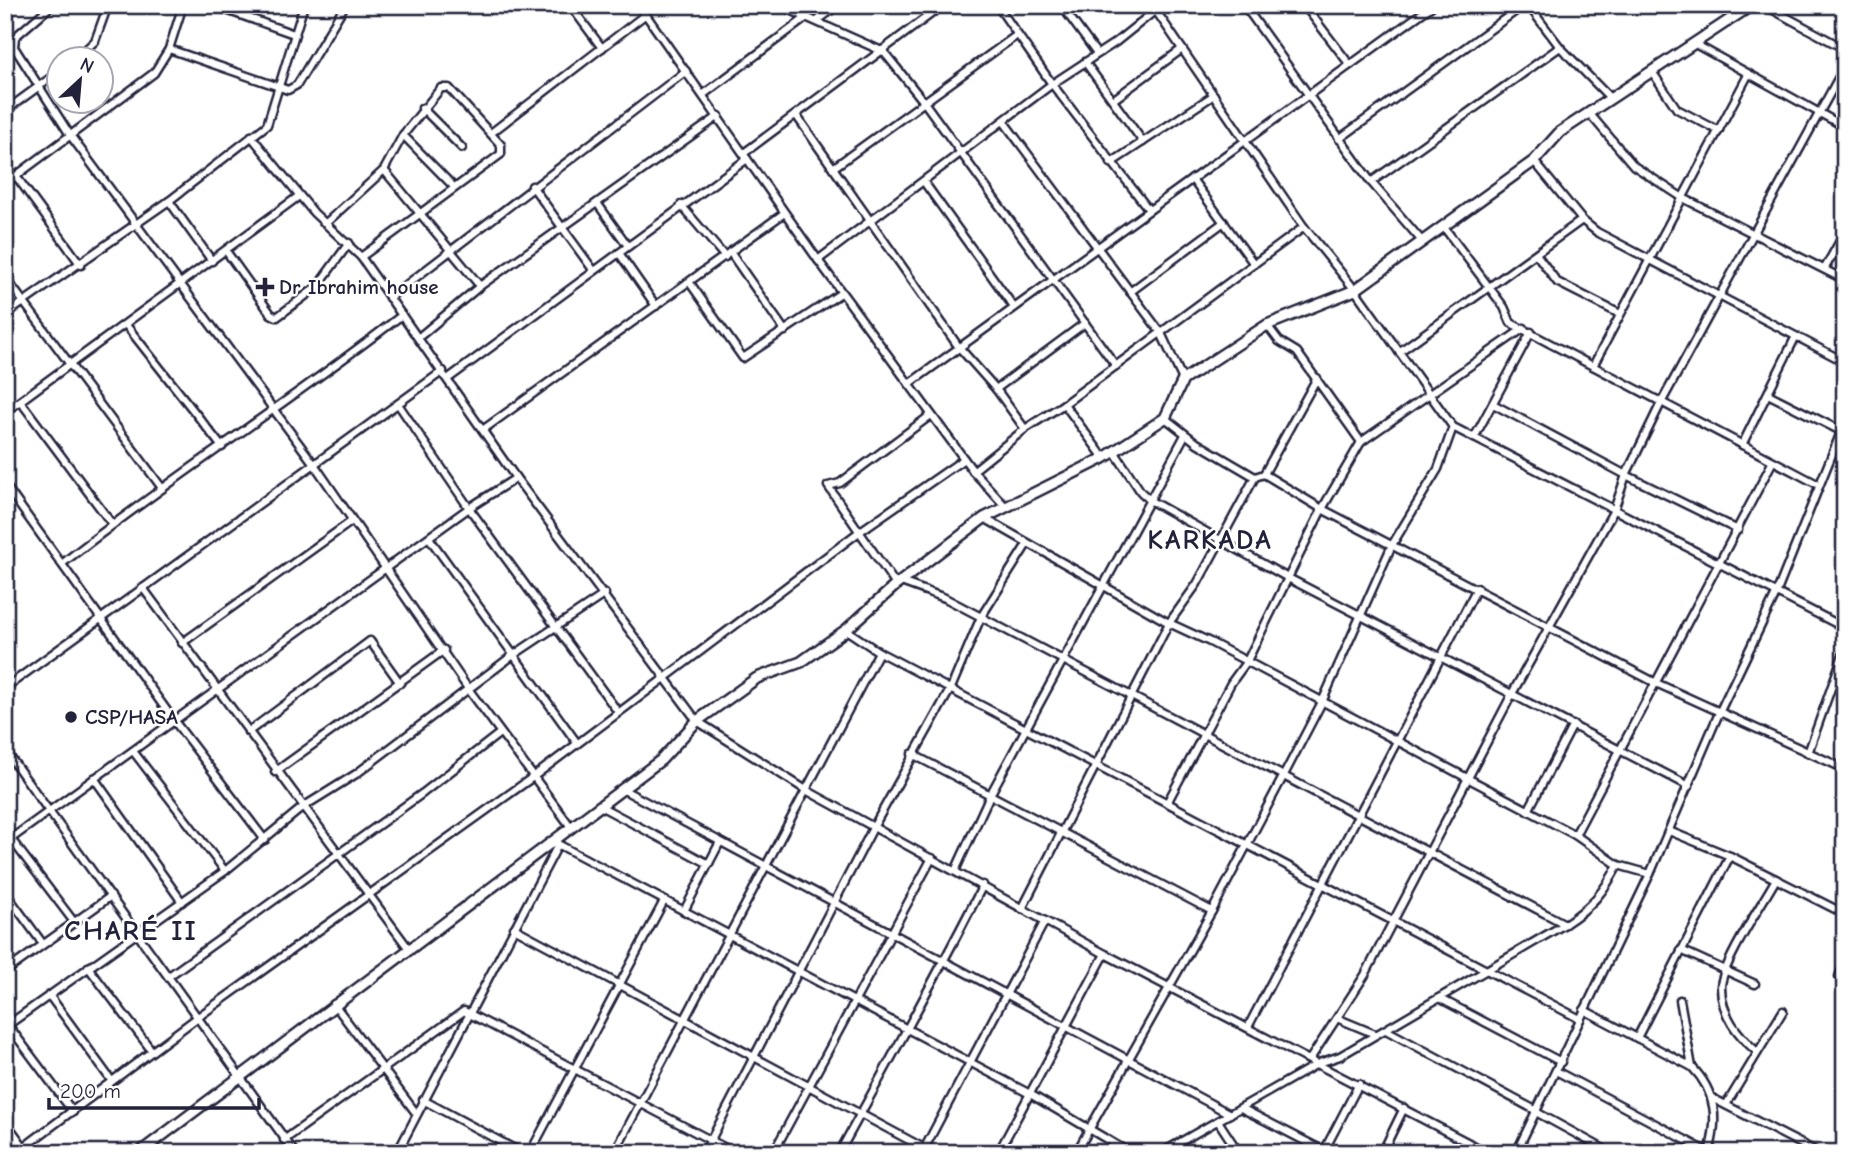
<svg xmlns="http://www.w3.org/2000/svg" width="1850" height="1158" viewBox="0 0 1850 1158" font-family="'Comic Neue',sans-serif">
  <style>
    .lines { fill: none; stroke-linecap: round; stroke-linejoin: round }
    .street-casing { stroke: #22223b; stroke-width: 11 }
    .secondary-casing { stroke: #22223b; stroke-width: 14 }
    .street { stroke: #fff; stroke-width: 6 }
    .secondary { stroke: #fff; stroke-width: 9 }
    .poi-dot { fill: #22223b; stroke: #fff; stroke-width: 2.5 }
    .labels { text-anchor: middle; stroke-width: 5; stroke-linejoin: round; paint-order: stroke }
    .poi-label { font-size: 21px; font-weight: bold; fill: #22223b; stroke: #fff; text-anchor: start }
    .district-label { font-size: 28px; font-weight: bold; letter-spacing: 2px; fill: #22223b; stroke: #fff }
  </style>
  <rect width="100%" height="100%" fill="#fff"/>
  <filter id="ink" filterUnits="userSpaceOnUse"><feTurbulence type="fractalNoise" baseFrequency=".0143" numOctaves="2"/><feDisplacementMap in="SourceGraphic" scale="14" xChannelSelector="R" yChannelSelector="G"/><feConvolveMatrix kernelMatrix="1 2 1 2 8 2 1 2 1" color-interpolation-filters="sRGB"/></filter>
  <g filter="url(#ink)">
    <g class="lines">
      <g class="street-casing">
        <g id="street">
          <path d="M52,5l-37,32 -1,10 56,88 244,329 155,226 102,137"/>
          <path d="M212,5l82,29"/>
          <path d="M570,5l32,43"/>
          <path d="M639,5l179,255"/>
          <path d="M779,5l105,47 40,50 192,264"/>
          <path d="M997,5l55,79 97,126"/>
          <path d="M1061,5l36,49"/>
          <path d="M1152,5l152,222 51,63 98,137 392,201"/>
          <path d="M1244,5l127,177 50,58"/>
          <path d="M1304,5l46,60"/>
          <path d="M1528,5l32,42 51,52"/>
          <path d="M1764,5l81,44"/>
          <path d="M817,21l21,-16"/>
          <path d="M1695,44l150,83"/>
          <path d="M169,49l119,41 9,-5 48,-80"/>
          <path d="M74,60l21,-19 13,-36"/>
          <path d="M1085,62l58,80"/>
          <path d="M1653,73l24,36 42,22"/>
          <path d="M704,94l103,-77"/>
          <path d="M1113,100l69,-51"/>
          <path d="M422,108l40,40"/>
          <path d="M5,111l55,-40"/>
          <path d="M1589,113l45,53 49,32 162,82"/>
          <path d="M796,115l162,231 38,43 29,40"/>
          <path d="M1004,122l157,211 22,47"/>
          <path d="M491,133l155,-119"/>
          <path d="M403,135l51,52"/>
          <path d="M251,136l63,77 47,44 155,221 181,243 109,69 299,164 383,199"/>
          <path d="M1339,139l185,-134"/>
          <path d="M744,153l199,-148"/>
          <path d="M1534,161l48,59 15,12 248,130"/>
          <path d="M1111,163l103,-68"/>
          <path d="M833,168l184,-133"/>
          <path d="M384,170l96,116"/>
          <path d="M16,176l65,89"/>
          <path d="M1192,179l62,85"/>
          <path d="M924,182l89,124"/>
          <path d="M1371,182l189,-135"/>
          <path d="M5,184l149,-111 15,-24 14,-44"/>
          <path d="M532,186l62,85"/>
          <path d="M169,201l43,60"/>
          <path d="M597,203l31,43"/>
          <path d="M681,205l44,52"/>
          <path d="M326,223l58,-53 19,-35 38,-47h8l52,57v9l-140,103"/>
          <path d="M1443,226l61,81 7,16 308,162"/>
          <path d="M226,251l45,63 6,3 40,-30 32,-44"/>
          <path d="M730,252l55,79"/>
          <path d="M619,253l37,53"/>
          <path d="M1537,255l20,27 63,32"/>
          <path d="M1825,268l20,-36"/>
          <path d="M5,277l157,211"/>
          <path d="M690,283l53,75 98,-65"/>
          <path d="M1130,292l94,-70"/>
          <path d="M389,298l297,-227"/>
          <path d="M5,315l164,-114 98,-76 37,-120"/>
          <path d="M126,325l96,122"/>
          <path d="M419,337l61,-51 239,-170"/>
          <path d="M1399,352l183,-132"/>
          <path d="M1593,366l155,-291"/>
          <path d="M449,378l298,-219"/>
          <path d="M909,384l524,-379"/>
          <path d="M996,389l89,-66"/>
          <path d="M1768,394l73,37"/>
          <path d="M21,402l91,122"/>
          <path d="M398,404l71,104 149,204"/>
          <path d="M1064,404l40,54"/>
          <path d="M1493,404l133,71 112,55"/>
          <path d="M5,412l294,-216"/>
          <path d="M1165,418l32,25 58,34 9,-3 58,35 334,174 189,86"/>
          <path d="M484,429l299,-215"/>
          <path d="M1474,438l57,-106"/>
          <path d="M1361,442l163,-114"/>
          <path d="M1742,445l53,-107"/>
          <path d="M1114,451l27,41 10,9 137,77 401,208"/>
          <path d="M973,471l52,-42 39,-25 240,-177"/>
          <path d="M1264,474l53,-96"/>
          <path d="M5,485l170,237 90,118"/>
          <path d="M1005,506l-32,-35 -155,-211 234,-176 64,-42 46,-37"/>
          <path d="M984,518l185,105 41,19 365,193 43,30 32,9"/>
          <path d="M430,539l147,204"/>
          <path d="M63,563c110,-87 228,-162 339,-248"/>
          <path d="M901,582l44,16 620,326"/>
          <path d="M896,585l-68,-99 12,-3 91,-68"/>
          <path d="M143,588l266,361"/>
          <path d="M846,630l33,22 701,367"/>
          <path d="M182,643l170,-122"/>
          <path d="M5,688l438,-317"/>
          <path d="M248,732l122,-91 30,42"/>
          <path d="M5,750l290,403"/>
          <path d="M133,751l92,120"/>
          <path d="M1808,753l37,-104"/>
          <path d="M912,754l300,157"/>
          <path d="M275,772l169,-122"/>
          <path d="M94,778l88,124"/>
          <path d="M622,789l608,325"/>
          <path d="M1167,803l64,-120 16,-22 75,-152 39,-67 -64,-90 -18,-11 -12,-16"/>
          <path d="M600,806l109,58"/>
          <path d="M1528,811l45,-86"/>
          <path d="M1669,831l61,25 115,58"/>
          <path d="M1575,835l198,-374"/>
          <path d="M11,839l63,83"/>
          <path d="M552,841l478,253 100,59"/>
          <path d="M5,843l464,-335 47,-30"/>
          <path d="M955,871l35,-76 195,-360"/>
          <path d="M5,892l38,52"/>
          <path d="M1022,909l147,-286 28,-39 58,-107"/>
          <path d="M684,911l36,-69"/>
          <path d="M514,928l419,225"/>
          <path d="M1681,950l74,34"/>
          <path d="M5,956l8,10"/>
          <path d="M88,967l64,84"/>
          <path d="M5,972l106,-76"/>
          <path d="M169,976l254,-183 77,-60"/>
          <path d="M1839,977l6,-16"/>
          <path d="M49,995l62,85"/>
          <path d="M1439,998l122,64"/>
          <path d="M1680,1000l12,67"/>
          <path d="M334,1004l82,109"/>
          <path d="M1584,1010l108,57c25,26 26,53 17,86"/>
          <path d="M1339,1019l36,15"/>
          <path d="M8,1025l65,87"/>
          <path d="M5,1027l220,-156 78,-64 53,-33 156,-118 93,-62"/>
          <path d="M1248,1027l229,-439"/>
          <path d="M1386,1030l151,81"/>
          <path d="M1637,1038l93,-182"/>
          <path d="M1757,1052c-19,-17 -36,-37 -36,-65 0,-22 43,-86 55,-108"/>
          <path d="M1310,1059l55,-84 148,-283 101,-182 12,-35 35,-72 184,-337"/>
          <path d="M1556,1071l154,82"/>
          <path d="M1712,1098l107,55"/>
          <path d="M423,1100l99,53"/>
          <path d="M1726,1105l57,-94"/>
          <path d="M1241,1108l87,45"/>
          <path d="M1536,1112l75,41"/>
          <path d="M5,1121l19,26"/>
          <path d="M1218,1121l21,32"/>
          <path d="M284,1140l180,-129 271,142"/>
          <path d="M1324,1151l35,-67"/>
          <path d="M16,1153l182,-136 335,-240 326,-245 105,-73"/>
          <path d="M397,1153l161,-308"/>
          <path d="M530,1153l134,-252"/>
          <path d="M614,1153l265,-501"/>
          <path d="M704,1153l170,-327 77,-138 30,-71 46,-73"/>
          <path d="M773,1153l159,-295"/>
          <path d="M839,1153c49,-89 98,-177 144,-268"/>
          <path d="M922,1153l123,-232"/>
          <path d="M998,1153l107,-199"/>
          <path d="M1076,1153l136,-242 72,-136 38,-73 70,-157 46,-76 15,-42"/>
          <path d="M1161,1153l158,-90 21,-7 225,-132c26,-17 39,-32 53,-59"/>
          <path d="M1382,1153l22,-45"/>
          <path d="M1516,1153l134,-279 69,-161 57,-119 69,-172"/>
        </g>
      </g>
      <g class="secondary-casing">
        <path id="secondary" d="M139,1153l522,-393 36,-39 60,-43 44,-16 45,-32 50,-45 88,-67 120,-60 61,-40 18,-38 84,-55 88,-35 179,-129 26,-29 192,-127"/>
      </g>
      <use href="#street" class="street"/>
      <use href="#secondary" class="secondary"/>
    </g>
  </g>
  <g class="poi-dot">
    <path d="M261.5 276.5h7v7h7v7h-7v7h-7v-7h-7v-7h7z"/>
    <circle cx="71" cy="717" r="7"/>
  </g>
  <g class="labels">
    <g class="poi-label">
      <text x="279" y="294">Dr Ibrahim house</text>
      <text x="85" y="724">CSP/HASA</text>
    </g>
    <g class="district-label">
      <text x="1210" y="549">KARKADA</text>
      <text x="131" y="940">CHARÉ II</text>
    </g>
  </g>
  <rect width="1850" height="1158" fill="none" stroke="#fff" stroke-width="28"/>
  <rect x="14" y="14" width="1822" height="1130" fill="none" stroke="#22223b" stroke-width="2.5" filter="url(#ink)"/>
  <g transform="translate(80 80) rotate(26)"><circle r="33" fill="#ffffff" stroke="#a7a7b1" stroke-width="2"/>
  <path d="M0-5L12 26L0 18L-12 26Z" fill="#22223b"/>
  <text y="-10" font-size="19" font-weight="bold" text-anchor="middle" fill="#22223b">N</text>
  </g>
  <path d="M49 1098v10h210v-10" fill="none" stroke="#22223b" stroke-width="3.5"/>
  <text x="60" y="1098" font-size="21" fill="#22223b" stroke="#ffffff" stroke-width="5" paint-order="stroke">200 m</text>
</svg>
